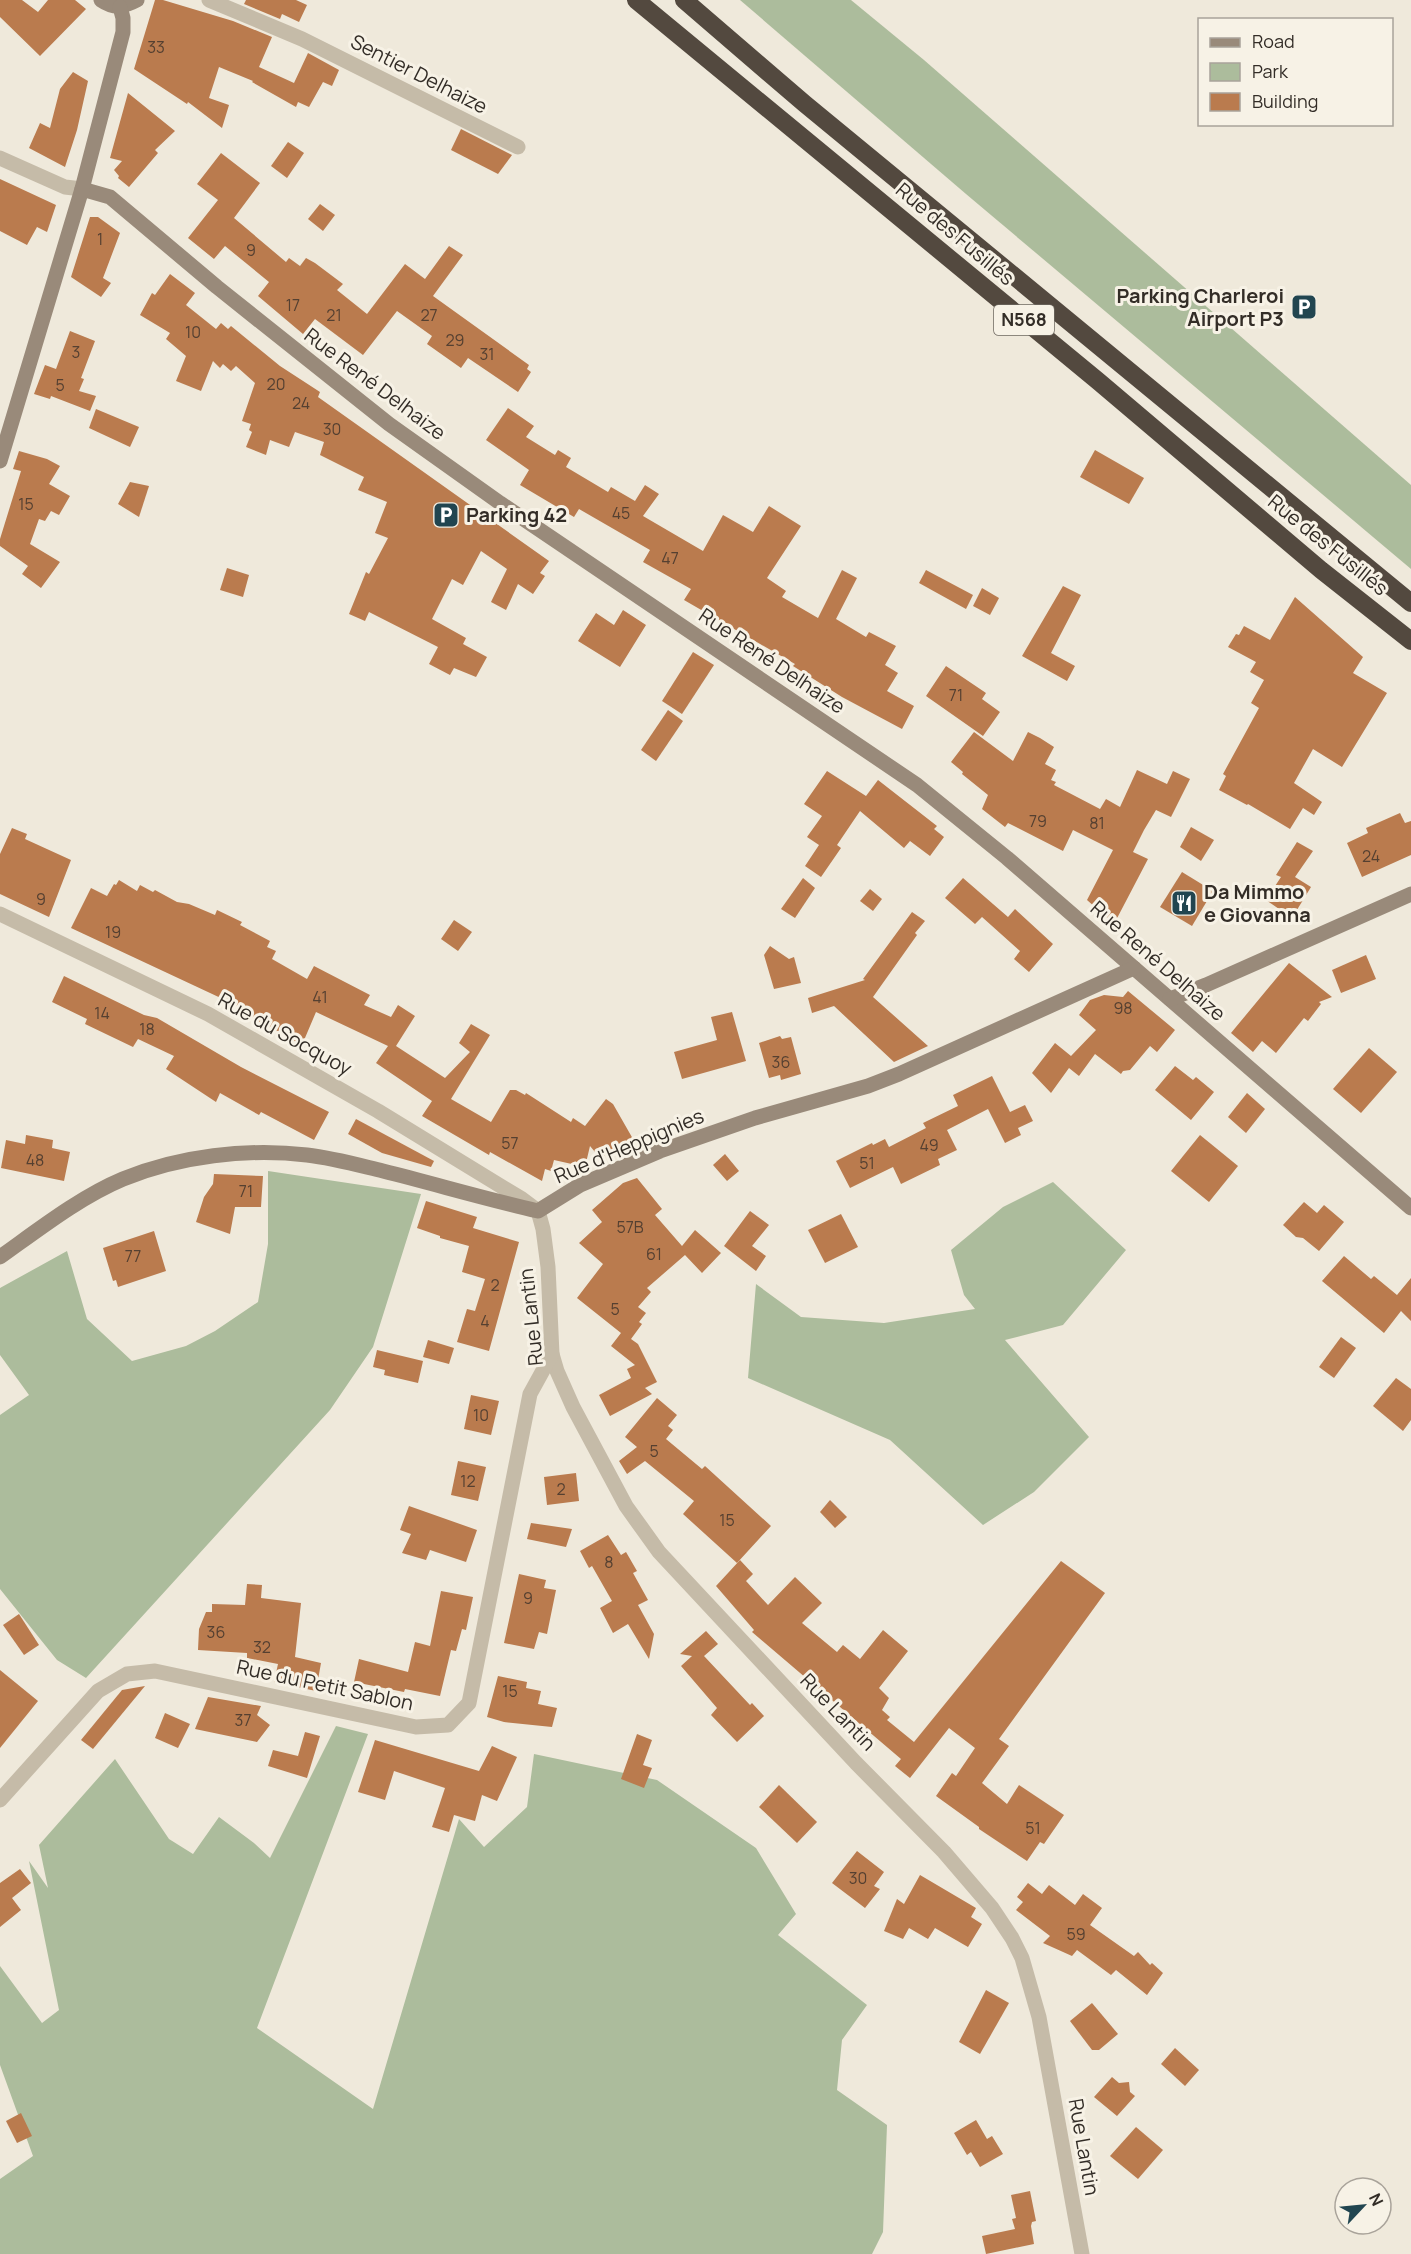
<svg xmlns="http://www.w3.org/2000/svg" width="1411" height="2254" viewBox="0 0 1411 2254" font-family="Manrope,sans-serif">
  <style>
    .green { fill: #acbc9c }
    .building { fill: #ba7b4e }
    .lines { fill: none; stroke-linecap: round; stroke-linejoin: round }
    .street { stroke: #c5bba8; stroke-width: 15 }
    .secondary { stroke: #998a7a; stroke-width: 15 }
    .highway { stroke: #53493f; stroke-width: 18 }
    .labels { text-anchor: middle; stroke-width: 6; stroke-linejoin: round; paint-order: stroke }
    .number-label { font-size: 16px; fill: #554031 }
    .shield { fill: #f7f2e6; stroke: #6e6860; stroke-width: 1.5 }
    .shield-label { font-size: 18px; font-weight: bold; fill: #332d27 }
    .street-label { font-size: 20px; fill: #332d27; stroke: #f7f2e6 }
    .poi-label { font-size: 20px; font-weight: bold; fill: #332d27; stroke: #f7f2e6; text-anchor: start }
  </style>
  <rect width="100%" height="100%" fill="#efe9db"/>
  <g class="green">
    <path d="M740,0h111l73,60 487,425v84l-445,-375z"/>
    <path d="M268,1171l153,23 -48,153 -43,63 -244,268 -29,-18 -57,-71v-174l29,-20 -29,-40v-67l67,-37 20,68 45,42 54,-15 29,-15 43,-29 10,-58z"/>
    <path d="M1053,1182l73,68 -63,75 -58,15 84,97 -55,55 -51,33 -93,-85 -142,-62 8,-94 45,33 83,6 91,-14 -11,-14 -13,-45 52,-43z"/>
    <path d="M336,1726l32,8 -111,294 116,81 86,-290 25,28 43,-40 7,-53 123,26 99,68 40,66 -18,21 89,70 -25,35 -5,50 50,35 -4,107 -11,22h-872v-75l33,-23 -33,-91v-99l42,57 17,-13 -30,-149 19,27 -9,-43 76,-86 54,80 24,15 26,-37 35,26 16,15z"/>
  </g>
  <g class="building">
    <path d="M0,0h22l16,12 10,-12h27l11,9 -46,47 -40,-39z"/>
    <path d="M155,0h8l70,21 39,16 -13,30 35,16 14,-30 31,17 -7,16 -9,-4 -14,25 -11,-5 -2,5 -44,-25 1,-1 -34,-14 -10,31 20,7 -7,23 -34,-26 -1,2 -53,-35z"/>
    <path d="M246,0h50l11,5 -8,17 -17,-8 -2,5 -36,-15z"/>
    <path d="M73,72l15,9 -11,49 -12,37 -36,-19 11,-25 10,5 10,-39z"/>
    <path d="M128,93l47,38 -20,19 3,3 -29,34 -11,-9 1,-2 -5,-6 8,-9 -12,-3z"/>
    <path d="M461,129l51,26 -14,19 -47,-24z"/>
    <path d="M288,142l16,11 -17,25 -16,-12z"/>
    <path d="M221,153l39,30 -26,35 52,44 3,-4 11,8 6,-8 9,5 28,21 -6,6 30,24 38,-50 20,15 24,-33 14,9 -30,41 96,69 -2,4 4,3 -13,20 -50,-34 -7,10 -34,-24 5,-8 -35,-25 -34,44 -48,-36 -12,15 -45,-38 11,-14 -44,-36 -11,13 -26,-21 30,-38 -21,-16z"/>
    <path d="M0,179l56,26 -9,27 -10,-5 -10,18 -27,-14z"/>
    <path d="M320,204l15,11 -12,16 -15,-12z"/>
    <path d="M90,217h8l22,16 -17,45 8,5 -10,14 -30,-20z"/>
    <path d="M170,274l25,19 -9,12 30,24 5,-6 7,6 3,-3 49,40 40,26 -2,5 231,164 -9,12 5,3 -12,18 -15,-10 -12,26 -15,-8 16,-33 -26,-18 -18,34 -11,-6 -20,40 34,19 -3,6 24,13 -11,20 -22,-9 -4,7 -21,-11 9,-17 -69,-35 -4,9 -16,-7 17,-42 3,2 19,-36 -13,-5 12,-31 -29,-12 6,-13 -44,-22 4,-13 -29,-10 -6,15 -19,-7 -4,15 -20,-8 6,-15 -3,-2 2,-6 -9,-3 13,-38 -19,-17 -5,5 -8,-7 -3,4 -7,-7 -12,30 -25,-10 10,-25 -20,-17 4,-6 -30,-18 12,-22 3,2z"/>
    <path d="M70,331l25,10 -14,37 3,1 -5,12 17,5 -6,15 -39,-15 -1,3 -16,-5 11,-29 11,4z"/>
    <path d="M508,408l26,18 -8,11 29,18 3,-5 13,8 -5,9 42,25 3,-5 24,14 10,-16 14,9 -16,22 60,35 20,-36 30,17 16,-26 32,20 -34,52 19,13 -4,6 36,21 24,-48 15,8 -21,41 30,18 3,-5 27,14 -11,19 13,8 -11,18 27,15 -12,23 -60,-32 -49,-31 2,-2 -111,-64 7,-11 -48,-27 7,-12 -71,-41 -5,8 -54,-32 9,-15 -43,-30z"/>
    <path d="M96,409l43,18 -9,20 -41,-19z"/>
    <path d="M1095,450l49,28 -15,26 -49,-27z"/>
    <path d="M19,451l28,8 13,7 -11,18 21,12 -11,19 -8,-4 -6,10 -6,-2 -9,25 30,18 -19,26 -19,-14 6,-8 -28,-20v-7l21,-68 -8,-2z"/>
    <path d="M130,482l19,4 -10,31 -21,-13z"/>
    <path d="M227,568l22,7 -6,22 -23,-7z"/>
    <path d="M926,570l47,25 -7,14 -47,-26z"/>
    <path d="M1063,586l18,9 -30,58 24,13 -8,15 -45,-25z"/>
    <path d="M982,588l17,10 -9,17 -17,-9z"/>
    <path d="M1295,597l68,60 -10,16 34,20 -45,74 -29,-18 -19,34 28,19 -8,13 -11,-7 -13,21 -42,-25 -1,1 -28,-15 7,-14 -3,-2 36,-66 -8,-5 13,-23 -14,-8 6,-10 -28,-15 8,-13 3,1 5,-9 26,14z"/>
    <path d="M623,610l23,15 -26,42 -42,-26 18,-28 18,12z"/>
    <path d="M693,652l21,13 -32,49 -20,-13z"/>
    <path d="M946,666l40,27 -4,6 18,13 -17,24 -57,-40z"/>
    <path d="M668,710l15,11 -27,40 -15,-11z"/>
    <path d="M974,732l39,29 15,-29 12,6 14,9 -9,17 11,6 -5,10 5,2 -2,3 46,24 6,-10 14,8 17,-37 30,14 6,-13 17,8 -19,38 -15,-7 -12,20 -11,22 15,7 -34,65 -27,-24 26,-50 -40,-20 -10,21 -55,-28 -3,4 -23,-18 6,-14 -26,-21 1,-2 -12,-10z"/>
    <path d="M827,771l39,25 12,-16 59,46 -3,3 10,8 -14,19 -20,-15 -6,7 -44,-37 -23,34 4,3 -20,29 -16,-11 14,-21 -12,-8 15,-21 -18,-12z"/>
    <path d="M1400,813l5,10 6,-2v34l-49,22 -15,-34 21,-10 -2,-5z"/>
    <path d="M1191,827l23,13 -13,21 -21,-14z"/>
    <path d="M12,828l15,6 -2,5 46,21 -22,57 -49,-23v-40z"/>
    <path d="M1297,842l16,9 -18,26 16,10 -19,31 -26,-18 15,-23 -5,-2z"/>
    <path d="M1182,872l31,19 -21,35 -32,-19z"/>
    <path d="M803,878l12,10 -20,30 -14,-9z"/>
    <path d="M963,878l45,39 7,-8 38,35 -24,28 -15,-13 6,-8 -38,-34 -7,7 -30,-26z"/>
    <path d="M119,880l18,11 3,-6 13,7 2,-2 22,12 12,2 26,11 2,-5 25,12 -2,3 30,16 -3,6 9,4 -4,8 35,20 7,-13 56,29 -6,10 27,12 7,-12 17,11 -19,30 49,32 25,-26 -11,-9 12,-19 19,11 -39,64 40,23 19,-32h6l9,5 1,-2 45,29 2,-4 12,8 21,-27 7,5 20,35 -33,19 -10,-12 -5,21 -31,-7 -3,11 -6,-2 -3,12 -52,-29 -1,3 -67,-39 10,-15 -56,-38 12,-17 -72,-34 -14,33 -64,-35 2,-3 -169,-79 20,-40 16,8 7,-12 2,1z"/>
    <path d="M870,889l12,10 -9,12 -13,-10z"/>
    <path d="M912,912l13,9 -10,12 2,2 -44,62 55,49 -34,16 -60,-56 -22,7 -4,-15 57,-18 -2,-1z"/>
    <path d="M454,920l18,12 -14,19 -17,-12z"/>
    <path d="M770,946l19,13 5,-2 7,26 -27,6 -10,-34z"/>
    <path d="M1366,955l10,24 -35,14 -9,-23z"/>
    <path d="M1289,963l43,34 -13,5 2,2 -13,17 -4,-3 -28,35 -14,-12 -9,11 -22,-19z"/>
    <path d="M64,976l80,39 13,3 84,49 88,45 -15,28 -53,-28 -2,3 -39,-22 -4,9 -50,-33 8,-13 -36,-17 -5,8 -48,-23 2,-5 -35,-17z"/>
    <path d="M1128,991l47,39 -18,22 -7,-6 -20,24 -7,1 -2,3 -26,-20 -16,22 -10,-8 -18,25 -19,-20 23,-30 16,13 25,-26 -17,-15 11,-15 14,-5 19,2z"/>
    <path d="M732,1012l14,49 -64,18 -8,-27 43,-12 -6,-23z"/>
    <path d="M780,1036l2,3 9,-2 10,37 -20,6 -1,-5 -11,3 -10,-35z"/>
    <path d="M1369,1048l28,24 -36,41 -28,-24z"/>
    <path d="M1175,1066l18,14 3,-3 18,15 -23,28 -36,-30z"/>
    <path d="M992,1076l18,36 15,-7 8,16 -15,7 3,7 -16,8 -17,-34 -41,21 10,20 -19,9 2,6 -39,19 -8,-17 -43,21 -14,-27 36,-18 1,2 12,-6 4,8 37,-19 -3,-5 35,-17 -5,-11z"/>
    <path d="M1247,1093l18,16 -19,24 -18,-16z"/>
    <path d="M356,1119l78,42 -3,6 -49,-14 -34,-19z"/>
    <path d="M26,1135l27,5 -1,8 18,4 -6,29 -63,-13 5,-28 19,4z"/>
    <path d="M1200,1135l38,31 -29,36 -38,-31z"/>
    <path d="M725,1154l14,17 -12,10 -14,-16z"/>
    <path d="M214,1174l49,2 -2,31h-26l-5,27 -34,-12 8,-25 9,-13z"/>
    <path d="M637,1178l25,31 -7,6 27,31 13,-16 26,23 -19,20 -17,-18 -38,33 4,4 -13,15 8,6 -7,9 3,2 -11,15 7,5 19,38 -12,6 7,6 -42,22 -11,-21 32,-17 -4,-9 8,-4 -24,-19 10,-13 -44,-35 26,-34 -24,-21 23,-21 -10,-12 31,-27z"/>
    <path d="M426,1201l51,16 -4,11 46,14 -30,109 -32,-9 10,-33 8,2 10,-32 -23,-7 7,-26 -29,-8v-2l-23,-8z"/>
    <path d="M1304,1202l13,11 7,-8 20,17 -25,29 -16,-13 -7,-1 -13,-12z"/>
    <path d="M750,1211l19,14 -17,21 14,10 -10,15 -32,-25z"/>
    <path d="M841,1214l17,33 -33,16 -17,-33z"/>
    <path d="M154,1231l12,40 -48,16 -2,-7 -3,1 -10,-33z"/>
    <path d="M1344,1256l27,23 3,-3 23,19 14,-17v43l-10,-10 -17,22 -62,-52z"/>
    <path d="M1341,1337l15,11 -22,30 -15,-11z"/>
    <path d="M428,1340l26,8 -5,16 -26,-7z"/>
    <path d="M377,1350l46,11 -5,22 -34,-8 1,-5 -12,-3z"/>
    <path d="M1396,1378l15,11v31l-8,11 -30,-25z"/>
    <path d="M471,1395l28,6 -8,34 -27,-6z"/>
    <path d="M657,1398l20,17 -9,11 5,4 -7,9 36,30 3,-3 66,60 -34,37 -54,-49 11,-13 -49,-40 -18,13 -8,-13 18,-14 -12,-10z"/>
    <path d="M458,1461l28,6 -8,34 -27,-6z"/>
    <path d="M576,1473l3,28 -32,4 -3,-28z"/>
    <path d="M830,1500l17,17 -12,11 -15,-16z"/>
    <path d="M409,1506l68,24 -11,32 -36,-12 -4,10 -24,-7 9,-19 -11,-4z"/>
    <path d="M531,1523l41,6 -6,18 -39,-8z"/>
    <path d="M608,1535l13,20 5,-3 11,19 -4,2 15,27 -10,5 16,29 -5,25 -21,-35 -15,9 -13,-25 12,-7 -20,-35 -3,2 -9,-17z"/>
    <path d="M740,1560l13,14 -7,7 22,24 27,-28 27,26 -20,20 35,29 6,-7 17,14 23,-29 25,21 -29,37 10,10 -7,12 8,7 -3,3 27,22 147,-181 44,32 -106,146 10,7 -27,37 25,21 12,-19 45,30 -20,29 -4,-2 -13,19 -48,-32v-2l-43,-31 16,-23 4,3 19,-28 -26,-20 -39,50 -15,-12 6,-7 -149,-127 2,-2 -38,-44z"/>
    <path d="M519,1574l27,6 -2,8 12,2 -9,44 -8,-2 -5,17 -30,-6z"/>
    <path d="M247,1584l15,1 -1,13 40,5 -6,54 26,6 -5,28 -42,-9 4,-18 -31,-6v-5l-49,-3 1,-21 7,-17h6v-8l33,1z"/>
    <path d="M441,1591l32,6 -7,33 -4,-1 -6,22 -5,-1 -11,46 -35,-7 -1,3 -50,-10 5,-23 49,13 7,-30 15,4z"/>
    <path d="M19,1614l20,31 -15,10 -21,-30z"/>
    <path d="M706,1631l12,13 -14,12 46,49 2,-2 12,13 -27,26 -26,-27 6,-7 -36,-42 11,-10 -12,-2z"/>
    <path d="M0,1670l38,31 -38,47z"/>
    <path d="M498,1676l29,6 -1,6 15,3 -3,13 19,4 -5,19 -48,-5 -17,-5z"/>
    <path d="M145,1686l-52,63 -12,-9 41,-50z"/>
    <path d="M208,1697l53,9 -4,9 13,10 -13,17 -62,-13z"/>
    <path d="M165,1713l25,11 -12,24 -23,-10z"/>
    <path d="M305,1732l15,4 -13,42 -39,-12 5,-16 25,6z"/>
    <path d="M637,1734l15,6 -9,25 9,3 -8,20 -23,-9z"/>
    <path d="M375,1740l104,31 13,-25 25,11 -20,44 -15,-6 -7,26 -21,-6 -5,17 -17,-5 13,-39 -51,-17 -9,29 -27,-8z"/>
    <path d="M779,1785l38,37 -20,21 -38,-36z"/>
    <path d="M857,1851l27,21 -10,14 6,3 -15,19 -33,-25z"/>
    <path d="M20,1869l11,14 -19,15 9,12 -21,17v-44z"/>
    <path d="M920,1875l56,33 -5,9 11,7 -14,23 -33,-19 -7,11 -19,-11 -6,11 -19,-8 13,-32 7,5z"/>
    <path d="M1028,1883l14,11 7,-9 26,20 8,-11 19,14 -12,17 44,31 4,-4 12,13 2,-2 11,10 -16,22 -31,-25 -5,5 -34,-25 -5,6 -29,-13 7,-7 -34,-26 7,-8 -6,-5z"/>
    <path d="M986,1990l23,13 -29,51 -21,-12z"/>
    <path d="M1092,2003l26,31 -19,16h-7l-22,-29z"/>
    <path d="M1175,2048l24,22 -14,16 -24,-22z"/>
    <path d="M1112,2077l7,6 10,-1 1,10 5,4 -18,20 -23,-19z"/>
    <path d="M21,2113l11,23 -15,7 -11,-22z"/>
    <path d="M976,2120l11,19 5,-3 11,18 -23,13 -9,-15 -4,3 -13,-22z"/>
    <path d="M1136,2127l27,23 -25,29 -28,-23z"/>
    <path d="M1030,2191l6,30 -4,1 -1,4 3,18 -48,10 -4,-18 33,-7 -3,-10 4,-1 -5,-23z"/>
  </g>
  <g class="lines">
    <g class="street">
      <path d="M209,0l93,39 216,108"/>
      <path d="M0,158l65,29 17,2"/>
      <path d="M0,914l208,100 170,97 144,88 16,12 5,18 5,38 4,87 5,17 16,36 53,99 33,46 197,211 88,89 48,56 20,30 10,20 17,59 43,237"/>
      <path d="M0,1800l98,-109 29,-17 28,-3 261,56 32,-2 21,-22 61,-309 22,-40"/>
    </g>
    <g class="secondary">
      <path d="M101,0c13,9 23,7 36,0"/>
      <path d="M82,189l28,8 107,90 172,137 111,79 417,282 90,73 404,350"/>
      <path d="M0,461l82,-272 41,-157v-14l-3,-11"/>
      <path d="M1170,999l36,-14 205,-91"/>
      <path d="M0,1257c38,-27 80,-60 123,-78 56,-23 124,-31 184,-24 26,3 51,10 76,16 52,13 103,28 155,40l42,-26 80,-34 95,-33 113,-32 31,-12 235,-106"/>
    </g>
    <g class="highway">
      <path d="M636,0l462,381 223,189 90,71"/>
      <path d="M684,0l121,104 606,499"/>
    </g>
  </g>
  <defs>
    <g id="parking-square" transform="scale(1.35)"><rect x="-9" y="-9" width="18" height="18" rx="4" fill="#214550" stroke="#f7f2e6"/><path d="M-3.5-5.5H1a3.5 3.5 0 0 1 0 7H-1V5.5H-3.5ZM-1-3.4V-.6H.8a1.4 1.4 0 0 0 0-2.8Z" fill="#fff"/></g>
    <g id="restaurant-square" transform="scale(1.35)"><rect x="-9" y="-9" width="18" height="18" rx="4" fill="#214550" stroke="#f7f2e6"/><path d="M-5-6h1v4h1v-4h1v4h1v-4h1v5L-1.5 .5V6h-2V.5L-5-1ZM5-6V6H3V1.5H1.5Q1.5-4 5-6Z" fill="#fff"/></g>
  </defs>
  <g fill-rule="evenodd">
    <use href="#parking-square" x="1304" y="307"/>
    <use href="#parking-square" x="446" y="515"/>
    <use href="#restaurant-square" x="1184" y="903"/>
  </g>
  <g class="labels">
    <g class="number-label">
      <text x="156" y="53">33</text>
      <text x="100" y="245">1</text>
      <text x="251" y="256">9</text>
      <text x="293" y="311">17</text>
      <text x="334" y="321">21</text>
      <text x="429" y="321">27</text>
      <text x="193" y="338">10</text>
      <text x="455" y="346">29</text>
      <text x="76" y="358">3</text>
      <text x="487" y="360">31</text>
      <text x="276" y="390">20</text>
      <text x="60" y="391">5</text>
      <text x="301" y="409">24</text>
      <text x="332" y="435">30</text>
      <text x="26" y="510">15</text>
      <text x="621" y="519">45</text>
      <text x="670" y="564">47</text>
      <text x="956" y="701">71</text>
      <text x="1038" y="827">79</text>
      <text x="1097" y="829">81</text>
      <text x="1371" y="862">24</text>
      <text x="41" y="905">9</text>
      <text x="113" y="938">19</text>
      <text x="320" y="1003">41</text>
      <text x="1123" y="1014">98</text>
      <text x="102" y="1019">14</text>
      <text x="147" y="1035">18</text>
      <text x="781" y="1068">36</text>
      <text x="510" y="1149">57</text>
      <text x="929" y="1151">49</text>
      <text x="35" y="1166">48</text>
      <text x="867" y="1169">51</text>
      <text x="246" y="1197">71</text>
      <text x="630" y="1233">57B</text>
      <text x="654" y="1260">61</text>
      <text x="133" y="1262">77</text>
      <text x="495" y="1291">2</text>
      <text x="615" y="1315">5</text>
      <text x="485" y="1327">4</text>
      <text x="481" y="1421">10</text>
      <text x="654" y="1457">5</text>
      <text x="468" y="1487">12</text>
      <text x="561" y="1495">2</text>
      <text x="727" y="1526">15</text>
      <text x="609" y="1568">8</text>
      <text x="528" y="1604">9</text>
      <text x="216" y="1638">36</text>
      <text x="262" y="1653">32</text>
      <text x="510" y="1697">15</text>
      <text x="243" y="1726">37</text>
      <text x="1033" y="1834">51</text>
      <text x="858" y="1884">30</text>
      <text x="1076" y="1940">59</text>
    </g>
    <rect class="shield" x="994" y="305" width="60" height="30" rx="4.5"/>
    <g class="shield-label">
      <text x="1024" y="326">N568</text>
    </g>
    <g class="street-label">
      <text transform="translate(419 74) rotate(27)" y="7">Sentier Delhaize</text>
      <text transform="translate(955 234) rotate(40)" y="7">Rue des Fusillés</text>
      <text transform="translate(375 384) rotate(37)" y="7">Rue René Delhaize</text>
      <text transform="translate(1328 545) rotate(39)" y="7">Rue des Fusillés</text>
      <text transform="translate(772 661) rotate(34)" y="7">Rue René Delhaize</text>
      <text transform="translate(1158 961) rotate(41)" y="7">Rue René Delhaize</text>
      <text transform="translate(285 1034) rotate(29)" y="7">Rue du Socquoy</text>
      <text transform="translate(629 1146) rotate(-23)" y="7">Rue d'Heppignies</text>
      <text transform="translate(531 1317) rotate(-96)" y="7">Rue Lantin</text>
      <text transform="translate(325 1685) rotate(12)" y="7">Rue du Petit Sablon</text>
      <text transform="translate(838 1712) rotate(46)" y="7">Rue Lantin</text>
      <text transform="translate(1084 2147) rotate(80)" y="7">Rue Lantin</text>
    </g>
    <g class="poi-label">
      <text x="1284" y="303" text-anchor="end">Parking Charleroi<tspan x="1284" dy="23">Airport P3</tspan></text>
      <text x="466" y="522">Parking 42</text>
      <text x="1204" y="899">Da Mimmo<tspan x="1204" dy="23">e Giovanna</tspan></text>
    </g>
  </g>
  <rect x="1198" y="18" width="195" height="108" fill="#f7f2e6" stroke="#a9a39a" stroke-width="1.5"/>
  <rect x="1210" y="38" width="30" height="9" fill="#998a7a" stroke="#a9a39a" stroke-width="1.5"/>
  <text x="1252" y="48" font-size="18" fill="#332d27">Road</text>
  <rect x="1210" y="63" width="30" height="18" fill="#acbc9c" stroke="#a9a39a" stroke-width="1.5"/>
  <text x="1252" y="78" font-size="18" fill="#332d27">Park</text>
  <rect x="1210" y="93" width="30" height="18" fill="#ba7b4e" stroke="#a9a39a" stroke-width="1.5"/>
  <text x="1252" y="108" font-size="18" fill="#332d27">Building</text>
  <g transform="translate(1363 2206) rotate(64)"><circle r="28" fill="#f7f2e6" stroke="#a9a39a" stroke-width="1.5"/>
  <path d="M0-4.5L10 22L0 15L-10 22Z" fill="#214550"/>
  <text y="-9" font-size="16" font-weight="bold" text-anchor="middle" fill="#332d27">N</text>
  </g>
</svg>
